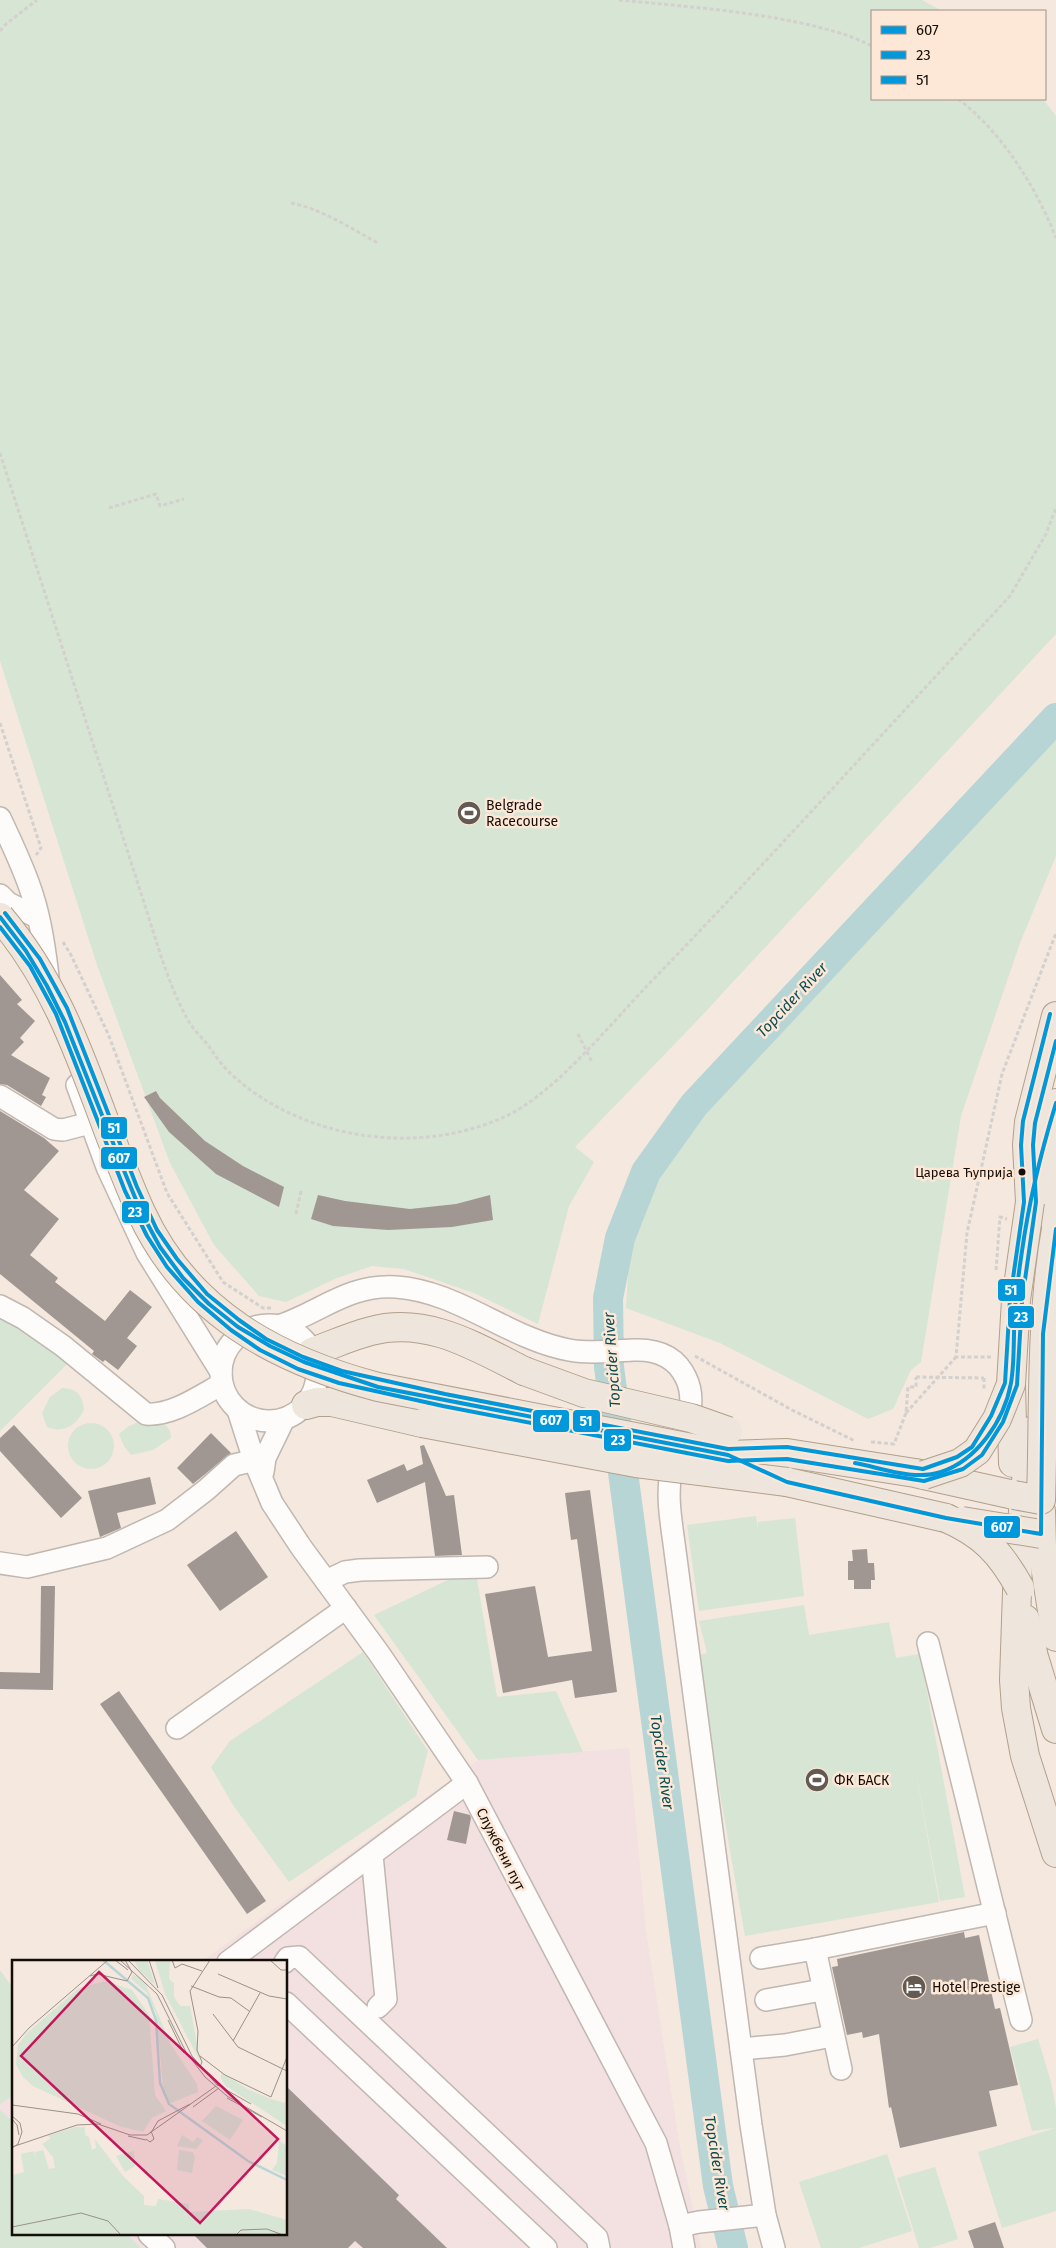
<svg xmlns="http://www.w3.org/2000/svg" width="1056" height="2248" viewBox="0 0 1056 2248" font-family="'Fira Sans',sans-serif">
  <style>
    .industrial { fill: #f3e0e1 }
    .green { fill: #d7e5d5 }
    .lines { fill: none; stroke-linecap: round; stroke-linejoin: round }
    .river { stroke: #b8d5d6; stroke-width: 30 }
    .building { fill: #a09792 }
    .minor-casing { stroke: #c0b7b0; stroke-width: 24 }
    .major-casing { stroke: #b2a08b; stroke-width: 30 }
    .path { stroke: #d4d0ce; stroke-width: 3; stroke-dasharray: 4 2.5; stroke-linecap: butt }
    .minor { stroke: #fdfcfa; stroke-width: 21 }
    .major { stroke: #eee5dc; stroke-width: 28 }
    .major-bridge-casing { stroke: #b2a08b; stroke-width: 30; stroke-linecap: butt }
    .path-bridge { stroke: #d4d0ce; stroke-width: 3; stroke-dasharray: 4 2.5; stroke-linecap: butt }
    .major-bridge { stroke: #eee5dc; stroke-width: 28 }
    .bus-1-casing { stroke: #fde7d6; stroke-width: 8 }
    .bus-2-casing { stroke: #fde7d6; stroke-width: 8 }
    .bus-3-casing { stroke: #fde7d6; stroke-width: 8 }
    .bus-1 { stroke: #0098da; stroke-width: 4 }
    .bus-2 { stroke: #0098da; stroke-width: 4 }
    .bus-3 { stroke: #0098da; stroke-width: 4 }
    .bus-dot { fill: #150e08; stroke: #fde7d6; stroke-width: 2 }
    .labels { text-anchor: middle; stroke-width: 5; stroke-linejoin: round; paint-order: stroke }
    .bus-label { font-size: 13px; fill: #150e08; stroke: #fde7d6; text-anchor: end }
    .poi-label { font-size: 14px; fill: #150e08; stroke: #fde7d6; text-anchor: start }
    .street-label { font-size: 14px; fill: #150e08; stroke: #fde7d6 }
    .water-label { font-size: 15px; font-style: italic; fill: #0a4e54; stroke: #fde7d6 }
    .inset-river { fill: none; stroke: #b8d5d6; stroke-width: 2.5 }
    .inset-road { fill: none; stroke: #9b9189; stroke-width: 1 }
    .view { fill: #c2185b; fill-opacity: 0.15; stroke: #c2185b; stroke-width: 2.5 }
    .inset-edge { fill: none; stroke: #150e08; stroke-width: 2.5 }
    .line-badge { stroke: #fde7d6; stroke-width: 2 }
    .badge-label { font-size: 14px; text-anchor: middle; font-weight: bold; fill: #fff }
  </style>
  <rect width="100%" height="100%" fill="#f4e8df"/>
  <g class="industrial">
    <path d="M629,1748l17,183 33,211 22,106h-560l-14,-14h159v-272h-85l277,-202z"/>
    <path d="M14,2095v28l-14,-13v-6z"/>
  </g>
  <g class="green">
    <path d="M0,0h922l20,11h-70v88h171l13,17v518l-362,390 -119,123 19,15 -25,44 -31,118 -64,-31 -70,-24 -32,-3 -35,12 -51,24 -27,-6 -45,-51 -44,-82 -73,-198 -97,-304z"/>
    <path d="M1056,729v127l-36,87 -59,173 -40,246 -10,8 -18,39 -25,10 -148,-76 -94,-35 6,-101 109,-141 181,-190z"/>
    <path d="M0,1315l70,46 -70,70z"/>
    <path d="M62,1388c15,1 20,6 22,22 -8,15 -20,24 -37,17l-5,-14 8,-16z"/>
    <path d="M146,1419c12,1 25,5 25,19l-18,12 -22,5 -7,-9 -5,-12 10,-8z"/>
    <circle cx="91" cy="1446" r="23"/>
    <path d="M756,1516l2,14v-8l37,-4 9,78 -105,15 -12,-86z"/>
    <path d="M477,1579l20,118 59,-6 27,61 -105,8 -104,-145 74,-35z"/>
    <path d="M804,1605l5,30 80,-13 7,36 24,-4 45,243 -25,4 -26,-139 25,140 -194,34 -49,-280 11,-3 -8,-32z"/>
    <path d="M363,1652l65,99 -12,45 -127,86 -56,-77 -22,-38 19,-26z"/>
    <path d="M0,1970l14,20v105l-14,9z"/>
    <path d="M1038,2039l13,43 5,26v103l-54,17 -24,-76 77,-24 -23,3 -22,-84z"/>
    <path d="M0,2110l14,13v111h113l14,14h-141z"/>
    <path d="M887,2154l25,77 -53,17h-38l-22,-66z"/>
    <path d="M935,2167l23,72 -28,9h-11l-22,-70z"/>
  </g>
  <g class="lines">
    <path class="river" d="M733,2248l-15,-62 -109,-819 -1,-69 12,-60 26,-66 48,-67 362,-387"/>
  </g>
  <g class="building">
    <path d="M0,975l22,25 -5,4 18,17 -15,17 4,4 -13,13 39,23 -8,17 4,2 -5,9 -34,-21 -7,-1z"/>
    <path d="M156,1091l4,7 45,43 38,25 41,21 -5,20 -63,-33 -47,-42 -25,-35z"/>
    <path d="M0,1111l44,27 15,13 -35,39 35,29 -29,36 28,23 -3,4 50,39 25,-31 22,17 -25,31 10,8 -19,24 -13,-10 -2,2 -11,-8 2,-3 -94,-77z"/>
    <path d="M318,1195l27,6 65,8 46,-5 34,-9 3,25 -41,7 -64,3 -55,-4 -22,-7z"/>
    <path d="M14,1425l68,73 -21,20 -61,-67v-13z"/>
    <path d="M211,1433l20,20 -38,31 -16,-16z"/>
    <path d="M424,1445l22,51 8,-1 8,60 -27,1 -10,-74 -48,21 -10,-23 37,-16 3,7 16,-7 -3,-18z"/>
    <path d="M150,1477l6,27 -39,9 4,15 -21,9 -12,-46z"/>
    <path d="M590,1490l27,202 -42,6 -3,-18 -69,13 -18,-99 50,-8 13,71 44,-6 -15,-112 -6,1 -6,-47z"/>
    <path d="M236,1531l32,46 -48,34 -33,-46z"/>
    <path d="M867,1549l1,14h6l1,17h-4v9h-17v-9h-6v-19h5l-1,-11z"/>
    <path d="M41,1586h14l-2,104 -53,-1v-17l40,1z"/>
    <path d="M119,1691l147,210 -19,13 -147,-210z"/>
    <path d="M454,1811l16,4 1,3 -5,26 -19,-4z"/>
    <path d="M964,1932l1,6 14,-3 16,74 5,-1 18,77 -29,6 8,35 -97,22 -9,-41 -2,1 -10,-74 -16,4 -1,-6 -15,3 -15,-68 6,-1 -1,-7z"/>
    <path d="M286,2086l113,109 -3,4 51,49h-84l-8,-7 -7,7h-141l-14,-14h93z"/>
    <path d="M995,2222l9,26h-30l-6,-17z"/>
  </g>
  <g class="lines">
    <g class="minor-casing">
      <g id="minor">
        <path d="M0,818c12,26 25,52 33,79 9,28 13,60 16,89"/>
        <path d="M0,895l8,8 29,14"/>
        <path d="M77,1085l30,82 40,86 74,119"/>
        <path d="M0,1096l54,33 9,1 27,-7"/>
        <path d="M0,1306l23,12 40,28 83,68c26,2 54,-18 76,-30"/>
        <circle cx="269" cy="1373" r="48"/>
        <path d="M279,1326c42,-14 69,-42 117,-39 62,4 113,52 173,63 21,4 43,1 64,0 23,-1 43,6 53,28 15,31 -9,64 -15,94 -5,26 1,54 4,79l76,574 14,90 9,33"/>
        <path d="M238,1410l16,50 18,43 29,44 77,105 89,131 189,360 24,83 4,22"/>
        <path d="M263,1472l2,-14 19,-39"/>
        <path d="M0,1563l27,4 80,-19 60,-28 39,-30 28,-25 31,-7"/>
        <path d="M326,1581l19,-9 15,-2 127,-3"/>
        <path d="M928,1643l93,377"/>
        <path d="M177,1728l169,-120"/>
        <path d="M372,1855l14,144 -8,8"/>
        <path d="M815,1949l26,120"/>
        <path d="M761,1958l54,-9 180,-36"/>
        <path d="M228,1962l239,-179"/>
        <path d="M285,1962l3,-4 11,-1 298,281 2,10"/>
        <path d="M766,2000l56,-10"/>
        <path d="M286,2003l260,245"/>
        <path d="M741,2049l44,-4 47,-9"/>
        <path d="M680,2226l19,-4 66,-7"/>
        <path d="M149,2234l15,14"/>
      </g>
    </g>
    <g class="major-casing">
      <g id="major">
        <path d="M1038,1169l18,-66"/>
        <path d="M1030,1202l-3,-57 2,-23 27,-106"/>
        <path d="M1043,1245l13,-78"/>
        <path d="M312,1352c20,-7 39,-16 59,-21 56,-15 105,16 153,40"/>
        <path d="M1011,1384l2,79"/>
        <path d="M306,1405l11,-3h15l90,21"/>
        <path d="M1031,1431l-13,131 -4,118 2,28 9,48 31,97"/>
        <path d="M728,1455l59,-2 128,20 99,22"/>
        <path d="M765,1472l22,10 159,36"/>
        <path d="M1041,1511l1,35 14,91"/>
        <path d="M1025,1619l9,38 22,72"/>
      </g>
    </g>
    <g class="path">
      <path d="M619,0c70,7 150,12 217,32 13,3 25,9 36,14"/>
      <path d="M0,31l6,-7 31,-24"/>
      <path d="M958,99c44,33 78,88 98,139"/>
      <path d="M291,203c31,6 59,25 87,40"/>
      <path d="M0,453l146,456c12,37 23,78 43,113 5,8 13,16 19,23 7,10 14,21 23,29 70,65 185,83 273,43 49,-22 104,-90 142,-130 124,-128 243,-261 364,-391l36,-62 10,-26"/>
      <path d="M109,508l47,-14 4,12 24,-7"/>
      <path d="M0,723l41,125 -5,7"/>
      <path d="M63,942l8,13 38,81 58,157 56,89 40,26h8"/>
      <path d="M578,1034l14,28"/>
      <path d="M296,1214l5,-23"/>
      <path d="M996,1270l4,-53 7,2"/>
      <path d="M695,1356l97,54 63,31"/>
      <path d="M991,1357h-35l11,-124 35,-159 54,-141"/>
      <path d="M984,1378v12"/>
      <path d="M906,1413l50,-56"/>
      <path d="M871,1442l23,2 12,-31 2,-26h8v-10"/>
    </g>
    <use href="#minor" class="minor"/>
    <use href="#major" class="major"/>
    <g class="major-bridge-casing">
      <g id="major-bridge">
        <path d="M0,917c75,88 94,192 141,295 46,100 135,148 237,175l350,68"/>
        <path d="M524,1371l60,22 107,25 37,13"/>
        <path d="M422,1423l214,40 151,19"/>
        <path d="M924,1475l36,-12 17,-12 20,-32 14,-35 5,-84 14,-98"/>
        <path d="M1014,1495l27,5c3,-91 -1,-181 15,-271"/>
        <path d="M946,1518c37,16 55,35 74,70"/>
        <path d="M962,1521l79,13"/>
      </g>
    </g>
    <path class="path-bridge" d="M916,1377l68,1"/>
    <use href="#major-bridge" class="major-bridge"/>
    <g class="bus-1-casing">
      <g id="bus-1">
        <path d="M0,917l26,34 21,35 18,36 60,151 16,39 19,35 23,31 26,26 29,23 32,19 34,16 74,25 350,68 59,27 159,36 95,16 2,-200 13,-105"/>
        <path d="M855,1463c27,5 59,18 86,9 36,-12 63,-51 70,-89 4,-23 2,-48 4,-72 1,-20 4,-40 7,-60 7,-50 19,-99 34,-148"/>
      </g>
    </g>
    <g class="bus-2-casing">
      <path id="bus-2" d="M0,927l30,39 26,48 69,177 22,45 20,31 31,35 33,28 29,20 38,19 41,14 104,23 285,55 59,-2 137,22 39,-12 19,-14 21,-33 14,-37 5,-84 14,-99 -3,-57 2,-22 21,-82"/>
    </g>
    <g class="bus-3-casing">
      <path id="bus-3" d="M5,913l35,46 27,49 70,179 20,43 20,29 30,35 32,26 27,19 37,18 39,14 103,23 283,55 59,-2 136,22 34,-12 15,-10 19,-31 14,-33 5,-84 14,-97 -3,-57 2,-24 27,-107"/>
    </g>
    <use href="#bus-1" class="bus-1"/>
    <use href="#bus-2" class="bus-2"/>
    <use href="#bus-3" class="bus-3"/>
  </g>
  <defs>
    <g id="stadium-disc" transform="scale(1.25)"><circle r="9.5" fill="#635a53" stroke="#fde7d6"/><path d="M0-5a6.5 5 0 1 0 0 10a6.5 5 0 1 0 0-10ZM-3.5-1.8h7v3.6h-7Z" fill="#fff"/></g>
    <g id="hotel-disc" transform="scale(1.25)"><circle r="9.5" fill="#635a53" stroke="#fde7d6"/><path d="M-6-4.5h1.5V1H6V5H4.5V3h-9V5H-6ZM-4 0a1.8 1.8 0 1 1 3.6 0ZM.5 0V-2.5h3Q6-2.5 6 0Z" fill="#fff"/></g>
  </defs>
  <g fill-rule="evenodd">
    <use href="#stadium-disc" x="469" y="813"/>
    <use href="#stadium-disc" x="817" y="1780"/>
    <use href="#hotel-disc" x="914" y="1987"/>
  </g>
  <circle class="bus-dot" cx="1022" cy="1172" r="4.5"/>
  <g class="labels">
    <g class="bus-label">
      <text x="1013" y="1177">Царева Ћуприја</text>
    </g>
    <g class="poi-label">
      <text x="486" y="810">Belgrade<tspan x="486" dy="16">Racecourse</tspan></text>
      <text x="834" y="1785">ФК БАСК</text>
      <text x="932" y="1992">Hotel Prestige</text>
    </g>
    <g class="street-label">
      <text transform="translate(501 1849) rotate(63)" y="5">Службени пут</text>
    </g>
    <g class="water-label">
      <text transform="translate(792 1000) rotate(-47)" y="5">Topcider River</text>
      <text transform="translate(612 1360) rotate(-94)" y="5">Topcider River</text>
      <text transform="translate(662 1762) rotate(82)" y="5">Topcider River</text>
      <text transform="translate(717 2163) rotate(81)" y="5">Topcider River</text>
    </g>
  </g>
  <g transform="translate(12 1960)">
    <rect width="275" height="275" fill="#f4e8df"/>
    <path d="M122,0h13l8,25 -16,-15zM143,0h15l-1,19 5,4v14l6,9h10l10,55 -35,-67zM121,14l12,9 26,62 26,39 1,8 -27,11 -7,-8 -8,-81 -9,-21 -16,-14zM94,21l26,9 17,25 6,80 11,16 -14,7 -9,14 -24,-6 -86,-40 -10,-9 -7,-13 2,-19 9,-12 52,-45zM209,112l26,17 24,10 14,4 2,-8v31l-61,-40 -5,-7zM204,146l27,14 -13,20 -28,-19zM63,167h10v8l4,2 3,13 4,-2 -1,-9 28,37 21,20v9l12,1 2,-7 31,5v8l60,-3 38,11v15h-275v-60l12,-3 -3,-18 13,-3 3,11 -2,-10 8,-2 6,19 6,-1 -2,-11 -11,-13 9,-6 -3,-2zM170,175l11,7 4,-5 6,3 -7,9 -19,-3zM267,181l8,5v30l-15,-6 5,-7zM167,190l13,2 3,4 -3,17 -15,-3zM122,191l1,15 -10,6 -9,-16z" fill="#d7e5d5"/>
    <path class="inset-river" d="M91,0l45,38 8,22 4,63 9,21 79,57 39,19"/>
    <path class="inset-road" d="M103,0l13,10M108,0l37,34 29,58 19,25 22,19 60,35M116,0l34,35 30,61 26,30M137,0l9,28M160,0l3,8 7,-4 20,7M258,0l11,10h6M206,14l51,22 18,3M78,16l7,-2 30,7 5,-9 -7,-12M179,26l28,11 12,1 18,13M201,54l25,33 49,24M156,60l16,33M221,81l27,-48M0,87l17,-19 79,-68M188,96l25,19 46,22 16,-40M188,107l2,-5 -5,-12 1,-19 -8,-40 20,-31M204,124l35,20M215,138l35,19M0,145l66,9 23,10M181,147l26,-19M0,156l8,7 2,9 -4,12 -6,4M0,159l5,6 2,10M140,171l6,-10 32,-17M116,176l18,4M134,179l4,3 4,-3 -3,-8M0,187l65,-22 21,-1 32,11h17l69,-49M0,267l69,-14 27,8 13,14M224,275l5,-5 26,-1 16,6"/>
    <path class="view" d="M87,12l179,167 -78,84 -179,-167z"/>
    <rect width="275" height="275" class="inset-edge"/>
  </g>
  <g class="line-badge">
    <rect x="100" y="1116" width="28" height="24" rx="5" fill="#0098da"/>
    <rect x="100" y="1146" width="38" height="24" rx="5" fill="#0098da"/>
    <rect x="121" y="1200" width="29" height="24" rx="5" fill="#0098da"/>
    <rect x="997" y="1278" width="29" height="24" rx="5" fill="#0098da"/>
    <rect x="1007" y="1305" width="28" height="24" rx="5" fill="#0098da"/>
    <rect x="532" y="1409" width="38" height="24" rx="5" fill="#0098da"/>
    <rect x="572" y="1409" width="29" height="24" rx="5" fill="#0098da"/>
    <rect x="603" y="1428" width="29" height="24" rx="5" fill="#0098da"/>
    <rect x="983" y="1515" width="38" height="24" rx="5" fill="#0098da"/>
  </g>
  <g class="badge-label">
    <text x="114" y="1133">51</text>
    <text x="119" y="1163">607</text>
    <text x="135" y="1217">23</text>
    <text x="1011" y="1295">51</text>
    <text x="1021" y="1322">23</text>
    <text x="551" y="1425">607</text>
    <text x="586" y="1426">51</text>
    <text x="618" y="1445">23</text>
    <text x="1002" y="1532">607</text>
  </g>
  <rect x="871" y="10" width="175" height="90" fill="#fde7d6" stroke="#a09084"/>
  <rect x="881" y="26" width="25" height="8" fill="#0098da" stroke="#a09084"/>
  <text x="916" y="35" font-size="15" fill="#150e08">607</text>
  <rect x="881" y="51" width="25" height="8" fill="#0098da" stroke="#a09084"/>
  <text x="916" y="60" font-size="15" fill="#150e08">23</text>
  <rect x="881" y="76" width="25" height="8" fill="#0098da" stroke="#a09084"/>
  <text x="916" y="85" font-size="15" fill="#150e08">51</text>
</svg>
